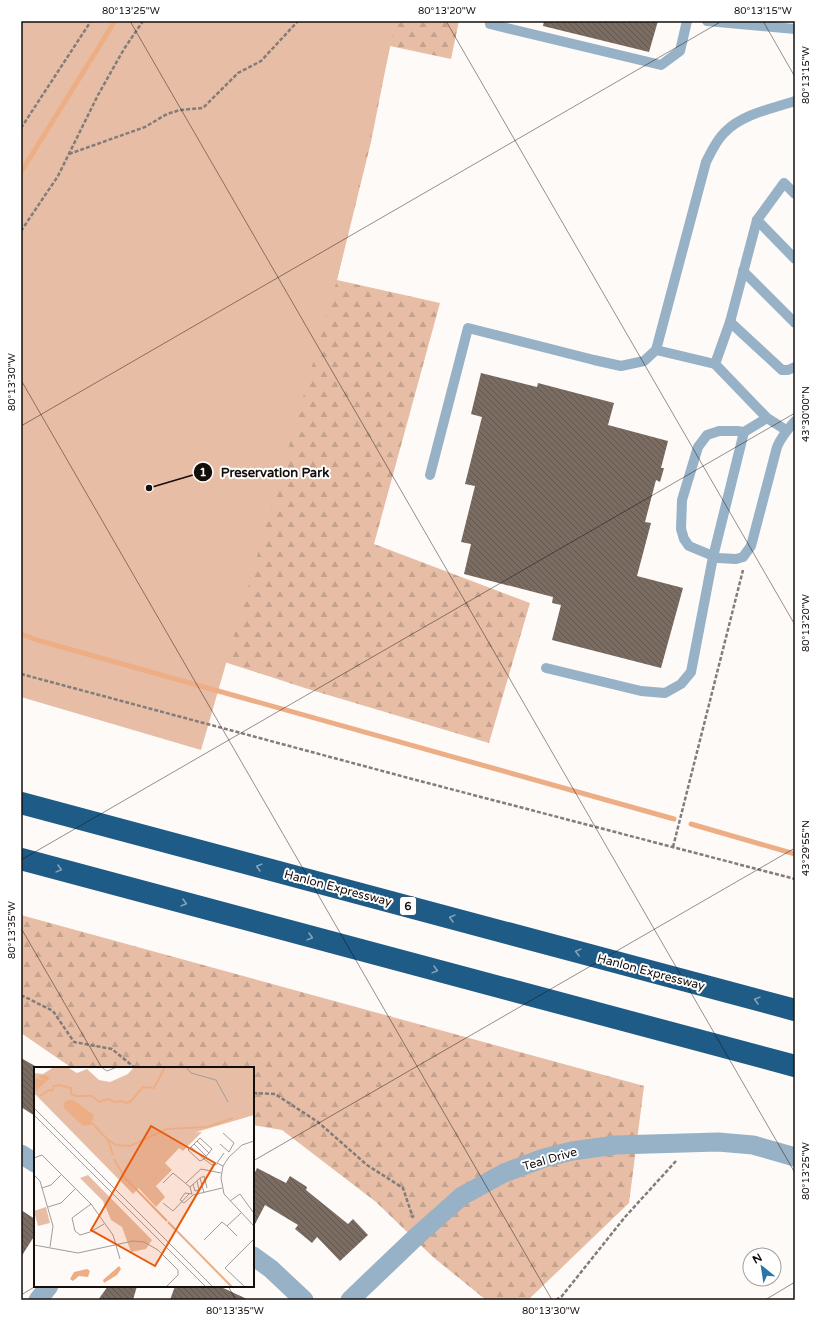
<svg xmlns="http://www.w3.org/2000/svg" width="816" height="1321" viewBox="0 0 816 1321" font-family="'Varela Round',sans-serif">
  <style>
    .forest { fill: url(#forest-firs) }
    .green { fill: #e7bea5 }
    .lines { fill: none; stroke-linecap: round; stroke-linejoin: round }
    .stream { stroke: #eeae85; stroke-width: 5 }
    .building { fill: url(#building-back-hatch) }
    .path { stroke: #827c7a; stroke-width: 2.5; stroke-dasharray: 4 2; stroke-linecap: butt }
    .service { stroke: #97b1c6; stroke-width: 10 }
    .minor { stroke: #97b1c6; stroke-width: 19 }
    .motorway { stroke: #1e5b86; stroke-width: 22 }
    .oneway { stroke: #83a5bc }
    .ticks { fill: none; stroke: #140e0b; stroke-width: 1; stroke-opacity: 0.45 }
    .labels { text-anchor: middle; stroke-width: 4; stroke-linejoin: round; paint-order: stroke }
    .shield { fill: #fff; stroke: #5a5654; stroke-width: 1 }
    .shield-label { font-size: 11px; font-weight: bold; fill: #140e0b }
    .street-label { font-size: 12px; fill: #140e0b; stroke: #fff }
    .inset-river { fill: none; stroke: #eeae85; stroke-width: 2 }
    .inset-road { fill: none; stroke: #a09c99; stroke-width: 1 }
    .view { fill: #e8590c; fill-opacity: 0.15; stroke: #e8590c; stroke-width: 2 }
    .inset-edge { fill: none; stroke: #140e0b; stroke-width: 2 }
    .leader { fill: none; stroke: #140e0b; stroke-width: 1.5 }
    .callout-dot { fill: #140e0b; stroke: #fff; stroke-width: 1.5 }
    .mark-label { font-size: 12px; text-anchor: middle; font-weight: bold; fill: #fff }
    .callout-label { font-size: 13px; text-anchor: middle; font-weight: bold; fill: #140e0b; stroke: #fff; stroke-width: 4; stroke-linejoin: round; paint-order: stroke }
    .neatline { fill: none; stroke: #140e0b; stroke-width: 1.5 }
    .ticks-label { font-size: 10px; text-anchor: middle; fill: #140e0b }
  </style>
  <defs>
    <pattern id="forest-firs" width="22" height="20" patternUnits="userSpaceOnUse"><rect width="22" height="20" fill="#e7bea5"/><path d="M5 1l3.5 6h-7zM16 11l3.5 6h-7z" fill="#c5a28d"/></pattern>
    <pattern id="building-back-hatch" width="6" height="6" patternUnits="userSpaceOnUse"><rect width="6" height="6" fill="#7b6c62"/><path d="M-1 5l2 2M0 0l6 6M5-1l2 2" fill="none" stroke="#64574f"/></pattern>
  </defs>
  <rect width="100%" height="100%" fill="#fefaf8"/>
  <g class="forest">
    <path d="M174,21h285l-8,38 -61,-13 -19,96 -34,138 103,23 -66,241 156,59 -41,140 -181,-54 -214,-69z"/>
    <path d="M21,915l623,171 -15,117 -101,97h-42l-53,-43 -57,-55 -94,-72 -29,-5v-57h-181l-51,-35z"/>
  </g>
  <path class="green" d="M21,21h375l-59,259 -136,470 -180,-53z"/>
  <g class="lines">
    <g class="stream">
      <path d="M21,172l94,-151"/>
      <path d="M21,634l16,6 637,179"/>
      <path d="M691,824l104,30"/>
    </g>
  </g>
  <g class="building">
    <path d="M544,21h114l-9,31 -106,-26z"/>
    <path d="M481,373l56,14 1,-4 76,20 -6,22 60,16 -7,27h3l-4,14 -4,-2 -11,42 6,1 -14,53 46,12 -22,80 -109,-28 9,-35 -9,-2 1,-6 -89,-23 7,-30 -10,-2 14,-56 -10,-2 17,-67 -11,-3z"/>
    <path d="M21,1058l14,8v50l-14,-9z"/>
    <path d="M257,1168l29,15 4,-7 17,11 -1,3 42,34 5,-5 15,16 -28,26 -23,-24 -5,6 -17,-14 3,-4 -33,-20 -12,23v-52z"/>
    <path d="M21,1210l14,9v16l-14,22z"/>
    <path d="M108,1286h29l-4,14h-35z"/>
    <path d="M175,1286h44l30,14h-79z"/>
  </g>
  <g class="lines">
    <g class="path">
      <path d="M21,128l70,-107"/>
      <path d="M69,154l76,-27 22,-13 13,-4 23,-2 35,-35 23,-12 37,-40"/>
      <path d="M21,231l37,-55 40,-81 26,-46 19,-28"/>
      <path d="M21,674l395,106 379,99"/>
      <path d="M673,847l70,-277"/>
      <path d="M21,995l32,16 21,31 38,7 23,19"/>
      <path d="M253,1093l22,1 43,28 49,43 36,23 10,30"/>
      <path d="M556,1300l6,-4 63,-79 51,-56"/>
    </g>
    <g class="service">
      <path d="M490,21v3l171,41 19,-14 7,-30"/>
      <path d="M707,21l88,8"/>
      <path d="M795,194l-11,-11 -27,37 38,39"/>
      <path d="M757,220l-27,102 -15,42 52,54 19,12"/>
      <path d="M743,271l52,52"/>
      <path d="M730,322l52,48h6l7,-3"/>
      <path d="M656,350l50,-188c5,-10 10,-21 18,-29 18,-19 47,-24 71,-32"/>
      <path d="M744,432l-7,-1h-18l-12,4 -9,12 -16,53 -1,29 3,10 5,7 29,12 18,1 7,-2 8,-11 26,-99c4,-10 10,-17 18,-26"/>
      <path d="M430,475l38,-147 126,32 27,6 23,-5 12,-11 59,14"/>
      <path d="M546,668l95,23 24,2 16,-9 10,-12 22,-115 31,-125 23,-14"/>
    </g>
    <g class="minor">
      <path d="M21,1154l14,9"/>
      <path d="M253,1256l18,13 33,31"/>
      <path d="M38,1300l11,-14"/>
      <path d="M350,1300l68,-65 44,-39 42,-23 40,-15 28,-7 44,-6 102,-3 35,3 42,12"/>
    </g>
    <g class="motorway">
      <path d="M21,803l774,207"/>
      <path d="M21,859l774,207"/>
    </g>
  </g>
  <defs><path id="oneway-chevron" d="M-2-3.5L2.5 0L-2 3.5" fill="none" stroke-width="1.6" stroke-linecap="round" stroke-linejoin="round"/></defs>
  <g class="oneway">
    <use href="#oneway-chevron" transform="translate(259 867) rotate(-165)"/>
    <use href="#oneway-chevron" transform="translate(59 869) rotate(15)"/>
    <use href="#oneway-chevron" transform="translate(184 903) rotate(15)"/>
    <use href="#oneway-chevron" transform="translate(452 918) rotate(-165)"/>
    <use href="#oneway-chevron" transform="translate(310 937) rotate(15)"/>
    <use href="#oneway-chevron" transform="translate(578 952) rotate(-165)"/>
    <use href="#oneway-chevron" transform="translate(435 970) rotate(15)"/>
    <use href="#oneway-chevron" transform="translate(757 1000) rotate(-165)"/>
  </g>
  <path class="ticks" d="M130,21l665,1152M446,21l349,604M763,21l32,56M21,380l531,920M21,426l701,-405M21,860l774,-447M21,928l81,140M253,1161l542,-313M228,1286l8,14M21,1295l15,-9M765,1300l30,-18"/>
  <g class="labels">
    <rect class="shield" x="400" y="897" width="16" height="18" rx="3"/>
    <g class="shield-label">
      <text x="408" y="910">6</text>
    </g>
    <g class="street-label">
      <text transform="translate(338 888) rotate(15)" y="4">Hanlon Expressway</text>
      <text transform="translate(651 972) rotate(15)" y="4">Hanlon Expressway</text>
      <text transform="translate(550 1159) rotate(-16)" y="4">Teal Drive</text>
    </g>
  </g>
  <g transform="translate(34 1067)">
    <rect width="220" height="220" fill="#fefaf8"/>
    <path d="M168,65l-19,19 -4,-3 -14,15 7,7 -16,16 9,11 -9,10 -26,-28 42,-46zM54,108l64,65 -6,9 -15,3 -9,-25 -11,-7 -8,-19 -23,-23z" fill="#e7bea5"/>
    <path d="M20,0h13l10,6 10,-4 12,11 11,2 18,-8 6,-7h120v48l-61,18 -60,61 -99,-101v-20l9,1zM12,140l4,16 -12,3 -4,-15z" fill="#e7bea5"/>
    <path d="M12,8l4,3 -14,13 -2,-13 10,2 -7,-4zM33,33h6l21,15 -3,10 -8,1 -18,-17 -2,-5zM85,199l2,3 -4,6 -13,8 -1,-3zM53,202l3,2 -2,6 -9,-1 -6,5 -3,-2 4,-7z" fill="#eeae85"/>
    <path class="inset-river" d="M6,29l9,-6 3,1 2,-5 5,-1 12,3v6l5,2h16l7,6 10,-3 5,3 8,-1 4,2 4,-1 13,-15 11,1 11,-21M58,56l15,16 9,6 14,1 37,-17 40,-2 26,-9M74,73l5,15M80,92l11,19 42,43M134,155l64,65"/>
    <path class="inset-road" d="M67,0l6,4 10,-4M152,0l5,6 25,7 12,22M0,41l179,179M0,48l172,172M189,66l11,10 -5,9M163,74l12,12M220,74l-12,4 -13,12 -6,9 -2,12 3,16 30,32M160,77l12,12M186,77l9,8M157,80l13,12 8,-10 -12,-11 -12,12 12,11 4,-2 8,6 5,-1M0,91l8,-3 49,49 22,31 7,24M189,99l-6,-3 7,-10M0,108l6,6 13,45 -3,21M129,116l10,-10 17,14M152,116l15,-14 20,4M159,117l2,7 4,-1 -2,-9M8,121l9,-3 11,-11M170,126l-4,-15 4,-2 3,12M158,127l-7,-1 -5,7 4,3 9,-8 29,-7M158,127l-2,-7 10,-9M196,134l10,-7 13,18M129,136l10,8 16,-17M57,137l-19,14 3,13 5,4 10,-3 14,-8M14,140l13,-4 15,-15M203,169l-10,-10 14,-13M170,173l18,-18 5,4M0,178l44,8 55,-12 11,1 14,8 20,20v5l-12,12M211,220l-20,-19 29,-29"/>
    <path class="view" d="M117,59l64,37 -60,103 -64,-36z"/>
    <rect width="220" height="220" class="inset-edge"/>
  </g>
  <path class="leader" d="M149 488L203 472"/>
  <g class="callout-dot">
    <circle cx="149" cy="488" r="4"/>
    <circle cx="203" cy="472" r="10"/>
  </g>
  <g class="mark-label">
    <text x="203" y="476">1</text>
  </g>
  <g class="callout-label">
    <text x="275" y="477">Preservation Park</text>
  </g>
  <rect width="816" height="1321" fill="none" stroke="#ffffff" stroke-width="44"/>
  <g transform="translate(762 1267) rotate(330)"><circle r="19" fill="#ffffff" stroke="#a19f9d"/>
  <path d="M0-3L7 15L0 10L-7 15Z" fill="#2b75a8"/>
  <text y="-6" font-size="11" font-weight="bold" text-anchor="middle" fill="#140e0b">N</text>
  </g>
  <rect x="22" y="22" width="772" height="1277" class="neatline"/>
  <g class="ticks-label">
    <text x="131" y="14">80°13'25"W</text>
    <text x="447" y="14">80°13'20"W</text>
    <text x="763" y="14">80°13'15"W</text>
    <text transform="translate(805 75) rotate(-90)" y="4">80°13'15"W</text>
    <text transform="translate(11 382) rotate(-90)" y="4">80°13'30"W</text>
    <text transform="translate(805 414) rotate(-90)" y="4">43°30'00"N</text>
    <text transform="translate(805 623) rotate(-90)" y="4">80°13'20"W</text>
    <text transform="translate(805 848) rotate(-90)" y="4">43°29'55"N</text>
    <text transform="translate(11 930) rotate(-90)" y="4">80°13'35"W</text>
    <text transform="translate(805 1171) rotate(-90)" y="4">80°13'25"W</text>
    <text x="235" y="1314">80°13'35"W</text>
    <text x="551" y="1314">80°13'30"W</text>
  </g>
</svg>
